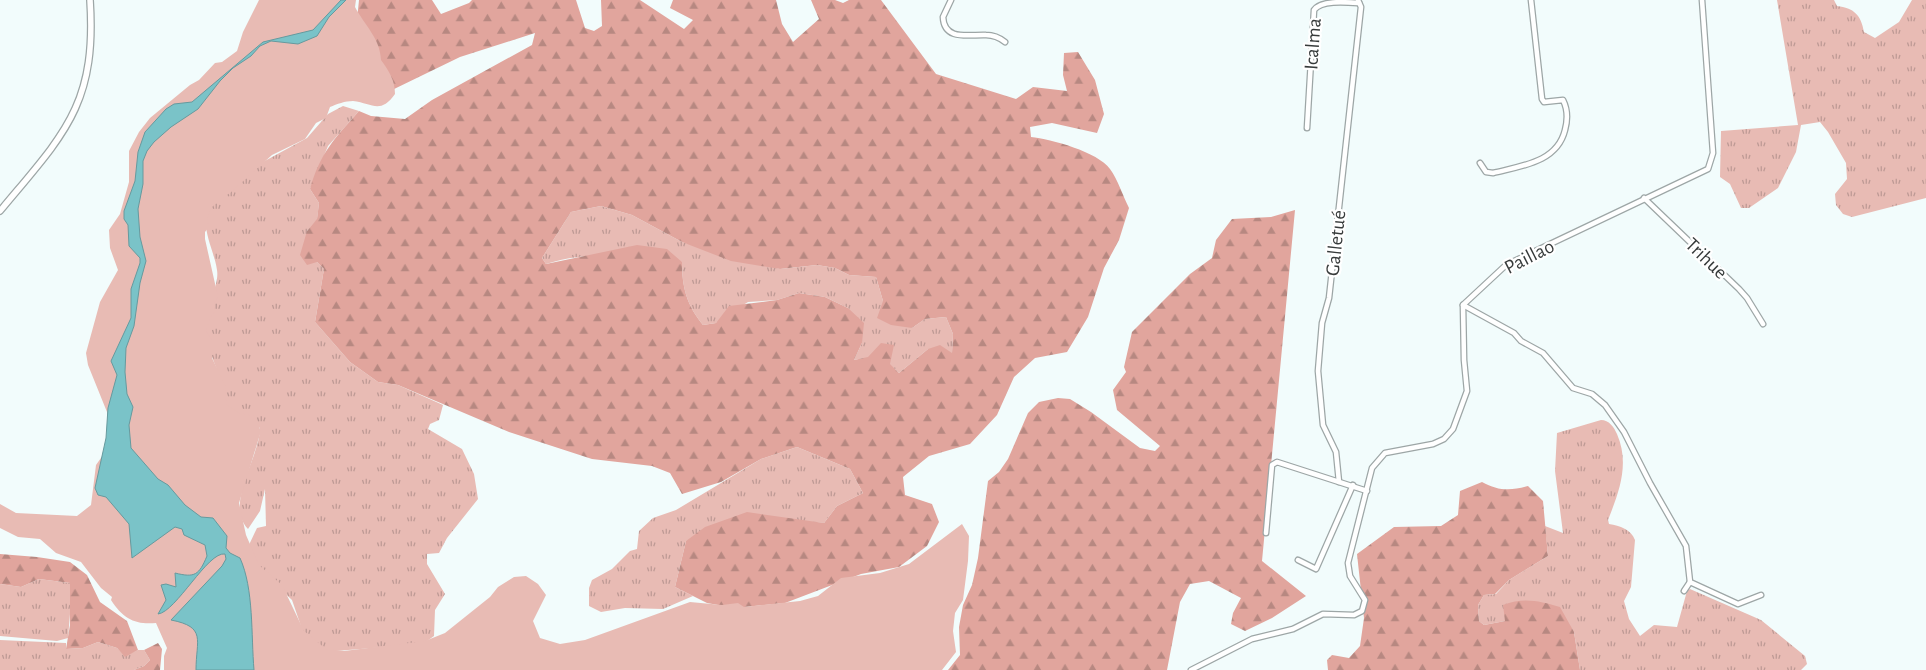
<svg xmlns="http://www.w3.org/2000/svg" width="1926" height="670" viewBox="0 0 1926 670" font-family="'Alegreya Sans',sans-serif">
  <style>
    .grass { fill: url(#grass-tufts) }
    .forest { fill: url(#forest-firs); fill-rule: evenodd }
    .green { fill: #e8bbb4 }
    .water { fill: #7ac3c8; stroke: #669a9e }
    .lines { fill: none; stroke-linecap: round; stroke-linejoin: round }
    .minor-casing { stroke: #9da6a6; stroke-width: 7 }
    .tertiary-casing { stroke: #9da6a6; stroke-width: 8 }
    .minor { stroke: #fff; stroke-width: 4.5 }
    .tertiary { stroke: #fff; stroke-width: 5.5 }
    .labels { text-anchor: middle; stroke-width: 4.5; stroke-linejoin: round; paint-order: stroke }
    .street-label { font-size: 20px; fill: #373b3b; stroke: #fff }
  </style>
  <defs>
    <pattern id="grass-tufts" width="24" height="20" patternUnits="userSpaceOnUse" patternTransform="scale(1.25)"><rect width="24" height="20" fill="#e8bbb4"/><path d="M3 7l-1-3M5 7V3M7 7l1-3M15 17l-1-3M17 17v-4M19 17l1-3" fill="none" stroke="#bd9994"/></pattern>
    <pattern id="forest-firs" width="22" height="20" patternUnits="userSpaceOnUse" patternTransform="scale(1.25)"><rect width="22" height="20" fill="#e1a59d"/><path d="M5 1l3.5 6h-7zM16 11l3.5 6h-7z" fill="#b78881"/></pattern>
  </defs>
  <rect width="100%" height="100%" fill="#f2fcfc"/>
  <g class="grass">
    <path d="M1777,0h57l3,6c17,2 24,9 27,26l11,6 24,-16 13,-22h14v198l-74,19 -9,-3 -7,-9 -1,-11 12,-15 -1,-16 -18,-31 -8,-10 -19,3 -5,27 -18,36 -29,20h-8l-11,-24 -10,-7 1,-46 77,-6z"/>
    <path d="M343,106l16,5 -31,35 -18,43 9,14 -2,17 -10,11 10,31 7,7 -9,53 35,40 28,20 20,3 45,20 -4,15 -9,4 -2,5 34,20 12,25 4,25 -31,39 -8,15 -12,1v10l18,30 -10,16 -1,26 -11,8 -100,8 -20,-20 -11,-32 -33,-31 -11,-22 9,-19 9,-2 -1,-37 -5,22 -12,18c-24,-25 12,-72 12,-101l-37,-21c-1,-9 -1,-18 -3,-27 -4,-17 -14,-33 -16,-51 -2,-15 16,-42 13,-59 -3,-22 -20,-46 -5,-66l49,-41 46,-25 21,-24z"/>
    <path d="M601,206l31,9 50,27 98,27 37,-4 18,3 14,7 27,2 7,24 29,27 13,-9 21,-2 7,17 -1,20 -24,-5 -29,24c-13,-13 -28,-17 -45,-13l8,-17 -14,-35 -23,-11 -26,-4 -22,7 -29,2 -32,21 -13,2c-16,-20 -21,-37 -21,-63 -51,-5 -86,-13 -136,2l-4,-6 29,-46z"/>
    <path d="M1601,420c8,0 13,7 16,14 13,30 2,58 -9,86l1,4c11,2 22,5 26,16l-4,47 -7,14 5,18 11,17 14,-11 23,2 10,-36 3,-2 71,31 44,36 2,8 -6,6h-221l-6,-38 -69,-11 -21,4 -5,-4 -1,-16 6,-10 12,-1 13,-14 39,-24 -3,-30 18,7 -8,-62 2,-38z"/>
    <path d="M797,447l53,22 13,24 -26,13 -13,17 -24,-2 -114,20 -11,46 18,9 -30,13 -38,-1 -24,4 -12,-6v-18l3,-8 20,-11 18,-18 7,-2 2,-18 14,-13 23,-8 85,-51z"/>
    <path d="M39,579l31,4 2,7 -4,48 -11,3 -57,-5v-52l21,3z"/>
    <path d="M0,640l66,3v6l17,-1 15,-6 19,6 8,8 13,-6h6l6,10 -6,6 -10,4h-134z"/>
  </g>
  <g class="forest">
    <path d="M359,0h73l9,14 28,-11 3,-3h104l9,28 9,3 8,-5 -1,-26h39l44,29 9,-9 -23,-12 3,-8h103l6,24 11,18 26,-23 -8,-19h24l8,3 6,-3h32l55,74 80,25 17,-12 34,4 -4,-16 1,-22 14,-1 17,28 9,34 -7,19 -45,-10 -22,4 1,10c20,2 67,15 79,32 8,11 13,27 19,39l-10,32 -15,28 -16,49 -21,35 -32,6 -21,19 -17,38 -27,29 -41,12 -26,21 2,18 27,9 7,18 -12,24 -28,21 -38,7 -76,29 -50,5 -28,-5 -32,-16 11,-46 19,-14 42,-15 77,11 13,-17 26,-13 -13,-24 -53,-22 -36,12 -40,23 -39,12 -12,-21 -18,-7 -60,-7 -83,-27 -111,-47 -20,-3 -28,-20 -35,-40 9,-53 -7,-7 -10,3 -7,-10 7,-24 10,-12 2,-16 -9,-14c10,-36 25,-51 49,-78l12,5 34,3 27,-19 100,-55 3,-12 -75,24 -70,34 -33,-71zM601,206l31,9 50,27 49,19 49,8 37,-4 18,3 14,7 27,2 7,24 -6,17 14,7 21,3 13,-9 21,-2 7,17 -1,19 -12,-8 -12,4 -29,24 -9,-9 4,-19 -13,-2 -13,14 -14,3 8,-17 2,-20 -16,-15 -23,-11 -26,-4 -22,7 -48,6 -13,17 -13,2c-16,-20 -21,-37 -21,-63l-15,-13 -30,-4 -91,19 -4,-6 29,-46z"/>
    <path d="M1295,210l-33,351 44,35 -34,22 -27,13 -14,-7 2,-11 8,-15 -32,-17 -19,3 -10,18 -13,68h-219l12,-15 -1,-28 4,-22 9,-20 6,-27 10,-77 11,-9 9,-13 20,-46 11,-11 19,-4 12,1 21,13 49,36 15,3 5,-5 -43,-36 -4,-20 13,-18 -2,-5 8,-35 58,-58 22,-16 4,-18 16,-21 39,-2z"/>
    <path d="M1482,482c16,9 29,9 46,4l15,15 5,55 -39,24 -14,14 -11,1 -6,10 1,16 5,4 21,-4 -2,-16c20,-8 37,-4 57,2l14,25 6,38h-252l-1,-10 5,-5 17,3 11,-12 4,-28 -7,-64 37,-27 47,-1 17,-11 2,-24z"/>
    <path d="M0,554l37,3 33,5 17,13 13,27 27,19 11,29 -13,7 -8,-9 -19,-6 -15,6 -17,1 4,-24v-42l-31,-4 -18,8 -21,-3z"/>
    <path d="M158,643l4,6 -2,21h-26l10,-4 6,-6 -6,-10z"/>
  </g>
  <path class="green" d="M259,0h97l-1,7c10,19 25,31 26,53 8,11 14,20 14,34 -15,21 -23,9 -42,7 -8,0 -16,3 -23,6l-4,11 -10,5 -11,16 -33,16 -42,38 -10,6 -9,9 -4,12 2,7 -4,5v7l13,58 -4,6 1,8 -5,7 -4,13 6,9v18l14,29 -1,8 2,10 12,8 15,3 7,15 -22,72 7,32 13,30 23,20 22,46 22,18 18,2 81,-10 20,-8 45,-36 8,-10 16,-10 12,-1 12,8 8,11 -13,26 7,17 20,6 25,-4 105,-38 32,3 16,-2 6,4 56,-6 18,-5 23,-18 39,-5 29,-9 53,-40 7,12 -1,25 -5,39 -8,13 -2,18 3,21 -14,18h-778v-14l3,-8 -11,-25c-20,2 -33,-4 -45,-23l1,-3 -11,-9 -20,-26 -25,-9 -16,-14 -22,-2 -18,-9v-24l16,9 61,3 14,-11 5,-40 7,-10 4,-15v-28l-19,-47 -2,-12 14,-51 18,-32 -8,-22 -1,-18 11,-16 9,-32v-31l10,-19 11,-14 40,-33 9,-5 16,-17 7,-1 15,-11 6,-19z"/>
  <path class="water" d="M341,0h5l-17,17 -12,19 -19,8 -27,-3 -11,5 -9,10 -18,12 -13,13 -22,28 -27,18 -17,15 -7,9 -4,10v23l-5,25 2,28 6,24 -6,22 -6,43 -8,22 -1,24 2,22 6,13 -4,18 2,23 27,31 10,6 17,20 16,12 12,1 14,18 -1,12 4,5 10,5c14,31 11,77 14,112h-58c0,-30 11,-43 -25,-50l51,-54 4,-7 -1,-5c-17,-3 -49,58 -67,60l8,-14 -5,-15 5,-1 10,3 -1,-14c20,5 24,2 32,-17l-2,-11 -21,-10 -2,-6 -7,-2 -43,31 -3,-34 -23,-27 -8,-2 -3,-7 11,-50 2,-30 9,-33 -6,-14 20,-43v-29l9,-26v-5l-11,-12 -1,-21 -4,-6v-8l11,-30 3,-29 7,-20 21,-23 8,-5 18,-2 71,-60 50,-12z"/>
  <g class="lines">
    <g class="minor-casing">
      <g id="minor">
        <path d="M951,0l-8,17c1,25 28,17 43,18 7,0 14,3 19,7"/>
        <path d="M1307,128l7,-118c7,-10 31,-8 45,-7"/>
        <path d="M1480,163l6,9 7,1c27,-7 64,-10 72,-43 3,-11 3,-20 -2,-30l-19,2 -2,-3 -11,-99"/>
        <path d="M1644,198l95,91 8,9 16,26"/>
        <path d="M1463,305l51,28 7,8 22,12 30,35 19,6 13,11 19,27 26,51 36,63 4,36 48,22 23,-9"/>
        <path d="M1339,482l-3,-30 -13,-27 -5,-54 4,-48 7,-25 32,-291 -3,-7"/>
        <path d="M1266,533l6,-68 5,-3 90,29"/>
        <path d="M1298,560l18,9 37,-84"/>
        <path d="M1684,591l6,-9"/>
        <path d="M1191,670l61,-31 41,-10 30,-15 31,1 8,-4 3,-11 -15,-24 -2,-13 24,-95 13,-15 48,-9 11,-5 9,-10 14,-38 -3,-31 -1,-55 43,-40 202,-96 5,-16 -11,-153"/>
      </g>
    </g>
    <g class="tertiary-casing">
      <path id="tertiary" d="M0,211c63,-76 97,-105 90,-211"/>
    </g>
    <use href="#minor" class="minor"/>
    <use href="#tertiary" class="tertiary"/>
  </g>
  <g class="labels">
    <g class="street-label">
      <text transform="translate(1312 44) rotate(-86)" y="7">Icalma</text>
      <text transform="translate(1335 243) rotate(-84)" y="7">Galletué</text>
      <text transform="translate(1529 256) rotate(-27)" y="7">Paillao</text>
      <text transform="translate(1707 258) rotate(44)" y="7">Trihue</text>
    </g>
  </g>
</svg>
